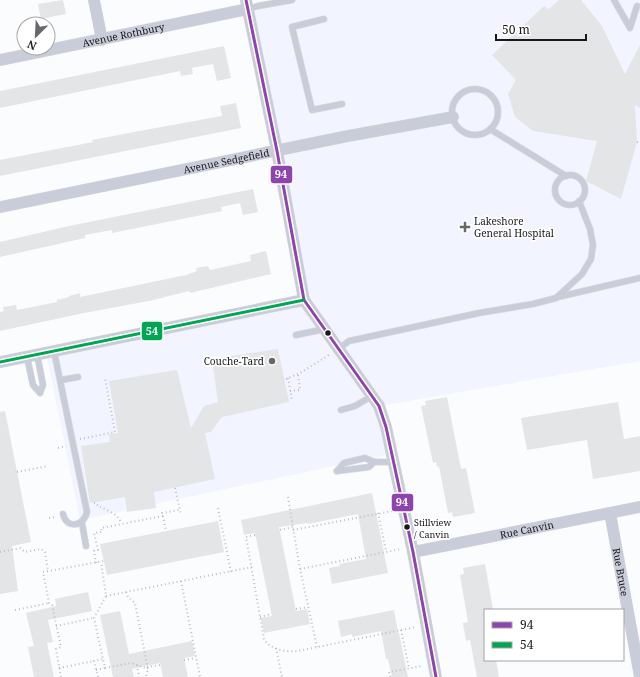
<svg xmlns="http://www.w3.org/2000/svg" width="640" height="677" viewBox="0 0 640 677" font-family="'Noto Serif',serif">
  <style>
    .built { fill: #f2f4ff }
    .building { fill: #e4e5e7 }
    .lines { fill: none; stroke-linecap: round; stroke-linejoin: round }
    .service-casing { stroke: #d8d8d9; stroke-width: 7 }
    .minor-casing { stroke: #d8d8d9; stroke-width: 12 }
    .path { stroke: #bdbfc8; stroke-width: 2; stroke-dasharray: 1 3; stroke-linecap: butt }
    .service { stroke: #c9ccd9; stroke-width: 5.5 }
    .minor { stroke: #c9ccd9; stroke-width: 11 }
    .bus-1-casing { stroke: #fff; stroke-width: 6 }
    .bus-2-casing { stroke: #fff; stroke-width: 6 }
    .bus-1 { stroke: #8e44ad; stroke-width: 3 }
    .bus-2 { stroke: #00a651; stroke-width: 3 }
    .poi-dot { fill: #67686b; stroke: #fff; stroke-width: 1.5 }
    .bus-dot { fill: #18181c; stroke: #fff; stroke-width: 1.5 }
    .labels { text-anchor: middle; stroke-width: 3.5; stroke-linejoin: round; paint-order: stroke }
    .bus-label { font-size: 9px; fill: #18181c; stroke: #fff; text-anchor: start }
    .street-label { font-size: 10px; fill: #18181c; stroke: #fff }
    .poi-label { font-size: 10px; fill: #18181c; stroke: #fff; text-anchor: start }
    .line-badge { stroke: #fff; stroke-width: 1.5 }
    .badge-label { font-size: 11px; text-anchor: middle; font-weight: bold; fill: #fff }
  </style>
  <rect width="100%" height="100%" fill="#fbfcfe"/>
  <path class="built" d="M292,0h348v361l-261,45 7,49 -306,65 -33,-163 257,-57 -56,-291z"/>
  <g class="building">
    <path d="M63,0l3,14 -25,5 -3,-15z"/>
    <path d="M559,0h22l21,26 23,48 15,-29v63l-5,-3 2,37 -16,57 -35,-18 11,-40 -64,-10 -18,-14 -7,-23 8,-14 -24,-25 52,-49 5,3z"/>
    <path d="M224,46l7,32 -14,3 -4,-17 -21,4 1,6 -12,2 -1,-5 -180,37v-17z"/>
    <path d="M236,103l5,25 -241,48v-16l93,-18 -1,-2 58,-11 72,-13 -2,-10z"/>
    <path d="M253,189l5,23 -15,3 -3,-12 -19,4 1,4 -110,22v-3l-27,5v3l-85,19v-15l69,-16z"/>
    <path d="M266,251l5,23 -81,19 -1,-2 -40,10 -65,12 -84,18v-19l4,-1 -1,-4 13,-2 1,5 40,-8v-2l12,-3v-1l11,-3v4l106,-22 11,-4 -1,-3 12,-2 2,4 41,-9 -1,-6z"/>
    <path d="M278,349l11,53 -67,15 -11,15 -6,1 10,46 -61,13 2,16 -29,4 -2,-15 -35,6 -9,-57 29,-4 -1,-8 9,-1 -9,-52 68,-11 14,58 13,-22 14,-4 -6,-43z"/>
    <path d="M447,397l14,72 5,-1 9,45 -22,4 -1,-5 -4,1 -9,-47 -2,1 -1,-5 -3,1 -12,-57 5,-1 -1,-4z"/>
    <path d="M618,402l6,37 16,-3v35l-47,8 -6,-39 -60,10 -6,-32z"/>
    <path d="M5,411l26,131 -19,4 6,45 -18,3v-182z"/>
    <path d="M372,493l16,80 -56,11 -3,-16 11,-2 -1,-2 27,-5 -8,-45 -50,10 -1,-1 -28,4 17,84 11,-2 3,15 -46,9 -3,-15 11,-2 -17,-83 -11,2 -3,-15z"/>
    <path d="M218,521l6,31 -117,23 -7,-31z"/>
    <path d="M485,564l8,45 -8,1v50h11l3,17h-22l-7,-37 -4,1 -3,-18 5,-1 -8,-47 4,-1 -1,-6z"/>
    <path d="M88,592l4,19 -44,9 5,22 -6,1 7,34h-20l-6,-30 6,-1 -8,-33 30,-7 -1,-7z"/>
    <path d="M394,610l4,23h1l9,44h-16l-4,-18h-2l-5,-28 -29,6v-3l-11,3 -3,-16z"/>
    <path d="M120,611l9,43 63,-13 3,15 -11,2 4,19h-25l-3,-14 -28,6 2,8h-21l-13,-62z"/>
  </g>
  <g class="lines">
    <g class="service-casing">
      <g id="service">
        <path d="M614,0l16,28 7,-22"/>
        <path d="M248,9l10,-3 34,-6"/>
        <path d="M324,19l-32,8 20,83 30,-6"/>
        <circle cx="475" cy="112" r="23"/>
        <path d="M490,129l76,47"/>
        <circle cx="570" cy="190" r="15"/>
        <path d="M558,297l82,-19"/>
        <path d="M296,335l29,-6"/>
        <path d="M338,349l11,-8 130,-28 54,-9 23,-6 26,-24 9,-15 2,-14 -3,-16 -11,-28"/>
        <path d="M54,351l33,161c-3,14 -20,18 -24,2"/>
        <path d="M27,357l6,28 7,8 3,-8 -6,-31"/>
        <path d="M61,380l17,-3"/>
        <path d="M341,410l14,-4 17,-10"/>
        <path d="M337,471l7,-8 21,-5 9,4h20"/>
        <path d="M337,471l32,-4 5,-5"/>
        <path d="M82,523l4,23"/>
      </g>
    </g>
    <g class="minor-casing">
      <g id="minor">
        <path d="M94,0l8,40"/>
        <path d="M246,0l31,151 27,149 75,106 7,21 27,125 23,125"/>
        <path id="s1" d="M0,60l248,-51"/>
        <path id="s2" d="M0,207l348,-71 105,-19"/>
        <path d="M0,362l304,-62"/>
        <path id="s3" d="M610,513l30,164"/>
        <path id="s4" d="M413,552l227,-45"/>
      </g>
    </g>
    <g class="path">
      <path d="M637,142l3,1"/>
      <path d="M288,378l4,22"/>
      <path d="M286,379l14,-6 29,-18"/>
      <path d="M290,391l10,-1 -2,-16"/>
      <path d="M80,439l35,-7 -10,-54"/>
      <path d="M58,448l8,-2"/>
      <path d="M17,472l31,-6"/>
      <path d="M175,488l6,27"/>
      <path d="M288,497l12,72 17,78"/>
      <path d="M94,503h2l2,3c8,4 20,7 23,17"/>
      <path d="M218,508l13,64"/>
      <path d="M378,513l8,38"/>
      <path d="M163,516l3,15"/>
      <path d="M49,518l7,-1"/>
      <path d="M280,530l13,-3"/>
      <path d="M293,530l99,-19"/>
      <path d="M255,535l-9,2 18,102c6,11 22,13 34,12l118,-24"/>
      <path d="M0,552l20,-4 5,4 16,-3 4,3 3,19"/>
      <path d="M96,563l-2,-12 4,-1 -4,-17 8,-1 -1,-4 62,-12 -1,-3 17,-3"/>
      <path d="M300,569l101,-20"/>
      <path d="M181,581l19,96"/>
      <path d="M126,592l2,5 7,6 13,66 -2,8"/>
      <path d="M106,596l146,-29"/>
      <path d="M296,609l12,-2"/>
      <path d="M15,610l34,-7"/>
      <path d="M260,617l11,-3"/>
      <path d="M56,626l38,-8"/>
      <path d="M401,630l8,38"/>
      <path d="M276,648l6,29"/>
      <path d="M184,660l12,-2"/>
      <path d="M137,665l2,12"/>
      <path d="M147,667l13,-2"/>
      <path d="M59,668l35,-7"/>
      <path d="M105,668l26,-5 17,6"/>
      <path d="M96,670l9,-2 -11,-50 12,-22 -5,-34"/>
      <path d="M61,677l-5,-28 5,-2 -9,-42 -3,-2 -6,-31 61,-11"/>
      <path d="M98,677l-4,-16 9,-2"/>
      <path d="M390,677l-1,-5 33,-6"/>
    </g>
    <use href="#service" class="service"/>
    <use href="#minor" class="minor"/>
    <g class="bus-1-casing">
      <path id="bus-1" d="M246,0l31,151 27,149 75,106 7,21 27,125 23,125"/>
    </g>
    <g class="bus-2-casing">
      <path id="bus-2" d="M0,362l304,-62"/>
    </g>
    <use href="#bus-1" class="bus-1"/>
    <use href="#bus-2" class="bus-2"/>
  </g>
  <g class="poi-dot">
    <path d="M463 221h4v4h4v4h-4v4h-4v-4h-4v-4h4z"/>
    <circle cx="272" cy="361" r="4"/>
  </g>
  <g class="bus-dot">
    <circle cx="328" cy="333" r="3.5"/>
    <circle cx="407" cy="527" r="3.5"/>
  </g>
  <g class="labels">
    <g class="bus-label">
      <text x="414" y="526">Stillview<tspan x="414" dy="12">/ Canvin</tspan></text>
    </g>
    <g class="street-label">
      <text dy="4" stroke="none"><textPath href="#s1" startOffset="126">Avenue Rothbury</textPath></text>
      <text dy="4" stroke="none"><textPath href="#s2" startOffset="231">Avenue Sedgefield</textPath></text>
      <text dy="4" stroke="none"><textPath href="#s4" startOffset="116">Rue Canvin</textPath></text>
      <text dy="4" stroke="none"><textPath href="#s3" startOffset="60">Rue Bruce</textPath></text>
    </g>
    <g class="poi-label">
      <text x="474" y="225">Lakeshore<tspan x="474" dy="12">General Hospital</tspan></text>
      <text x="264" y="365" text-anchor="end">Couche-Tard</text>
    </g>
  </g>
  <g class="line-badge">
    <rect x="270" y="165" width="23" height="19" rx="4" fill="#8e44ad"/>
    <rect x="141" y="321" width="22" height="20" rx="4" fill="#00a651"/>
    <rect x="391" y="493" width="23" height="19" rx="4" fill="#8e44ad"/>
  </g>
  <g class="badge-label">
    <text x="281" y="178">94</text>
    <text x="152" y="335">54</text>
    <text x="402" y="506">94</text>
  </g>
  <rect x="484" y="609" width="140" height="52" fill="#ffffff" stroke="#a3a3a4"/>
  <rect x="492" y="622" width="20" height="6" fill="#8e44ad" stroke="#a3a3a4"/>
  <text x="520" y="629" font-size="12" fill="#18181c">94</text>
  <rect x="492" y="642" width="20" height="6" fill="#00a651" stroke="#a3a3a4"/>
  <text x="520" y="649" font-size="12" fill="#18181c">54</text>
  <g transform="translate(36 36) rotate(204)"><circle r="19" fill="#ffffff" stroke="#a3a3a4"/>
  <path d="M0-3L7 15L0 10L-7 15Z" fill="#67686b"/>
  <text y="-6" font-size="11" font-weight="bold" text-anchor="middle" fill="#18181c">N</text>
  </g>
  <path d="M496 34v6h90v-6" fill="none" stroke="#18181c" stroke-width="2"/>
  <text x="502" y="34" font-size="12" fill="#18181c" stroke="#ffffff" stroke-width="3" paint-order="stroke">50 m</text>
</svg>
